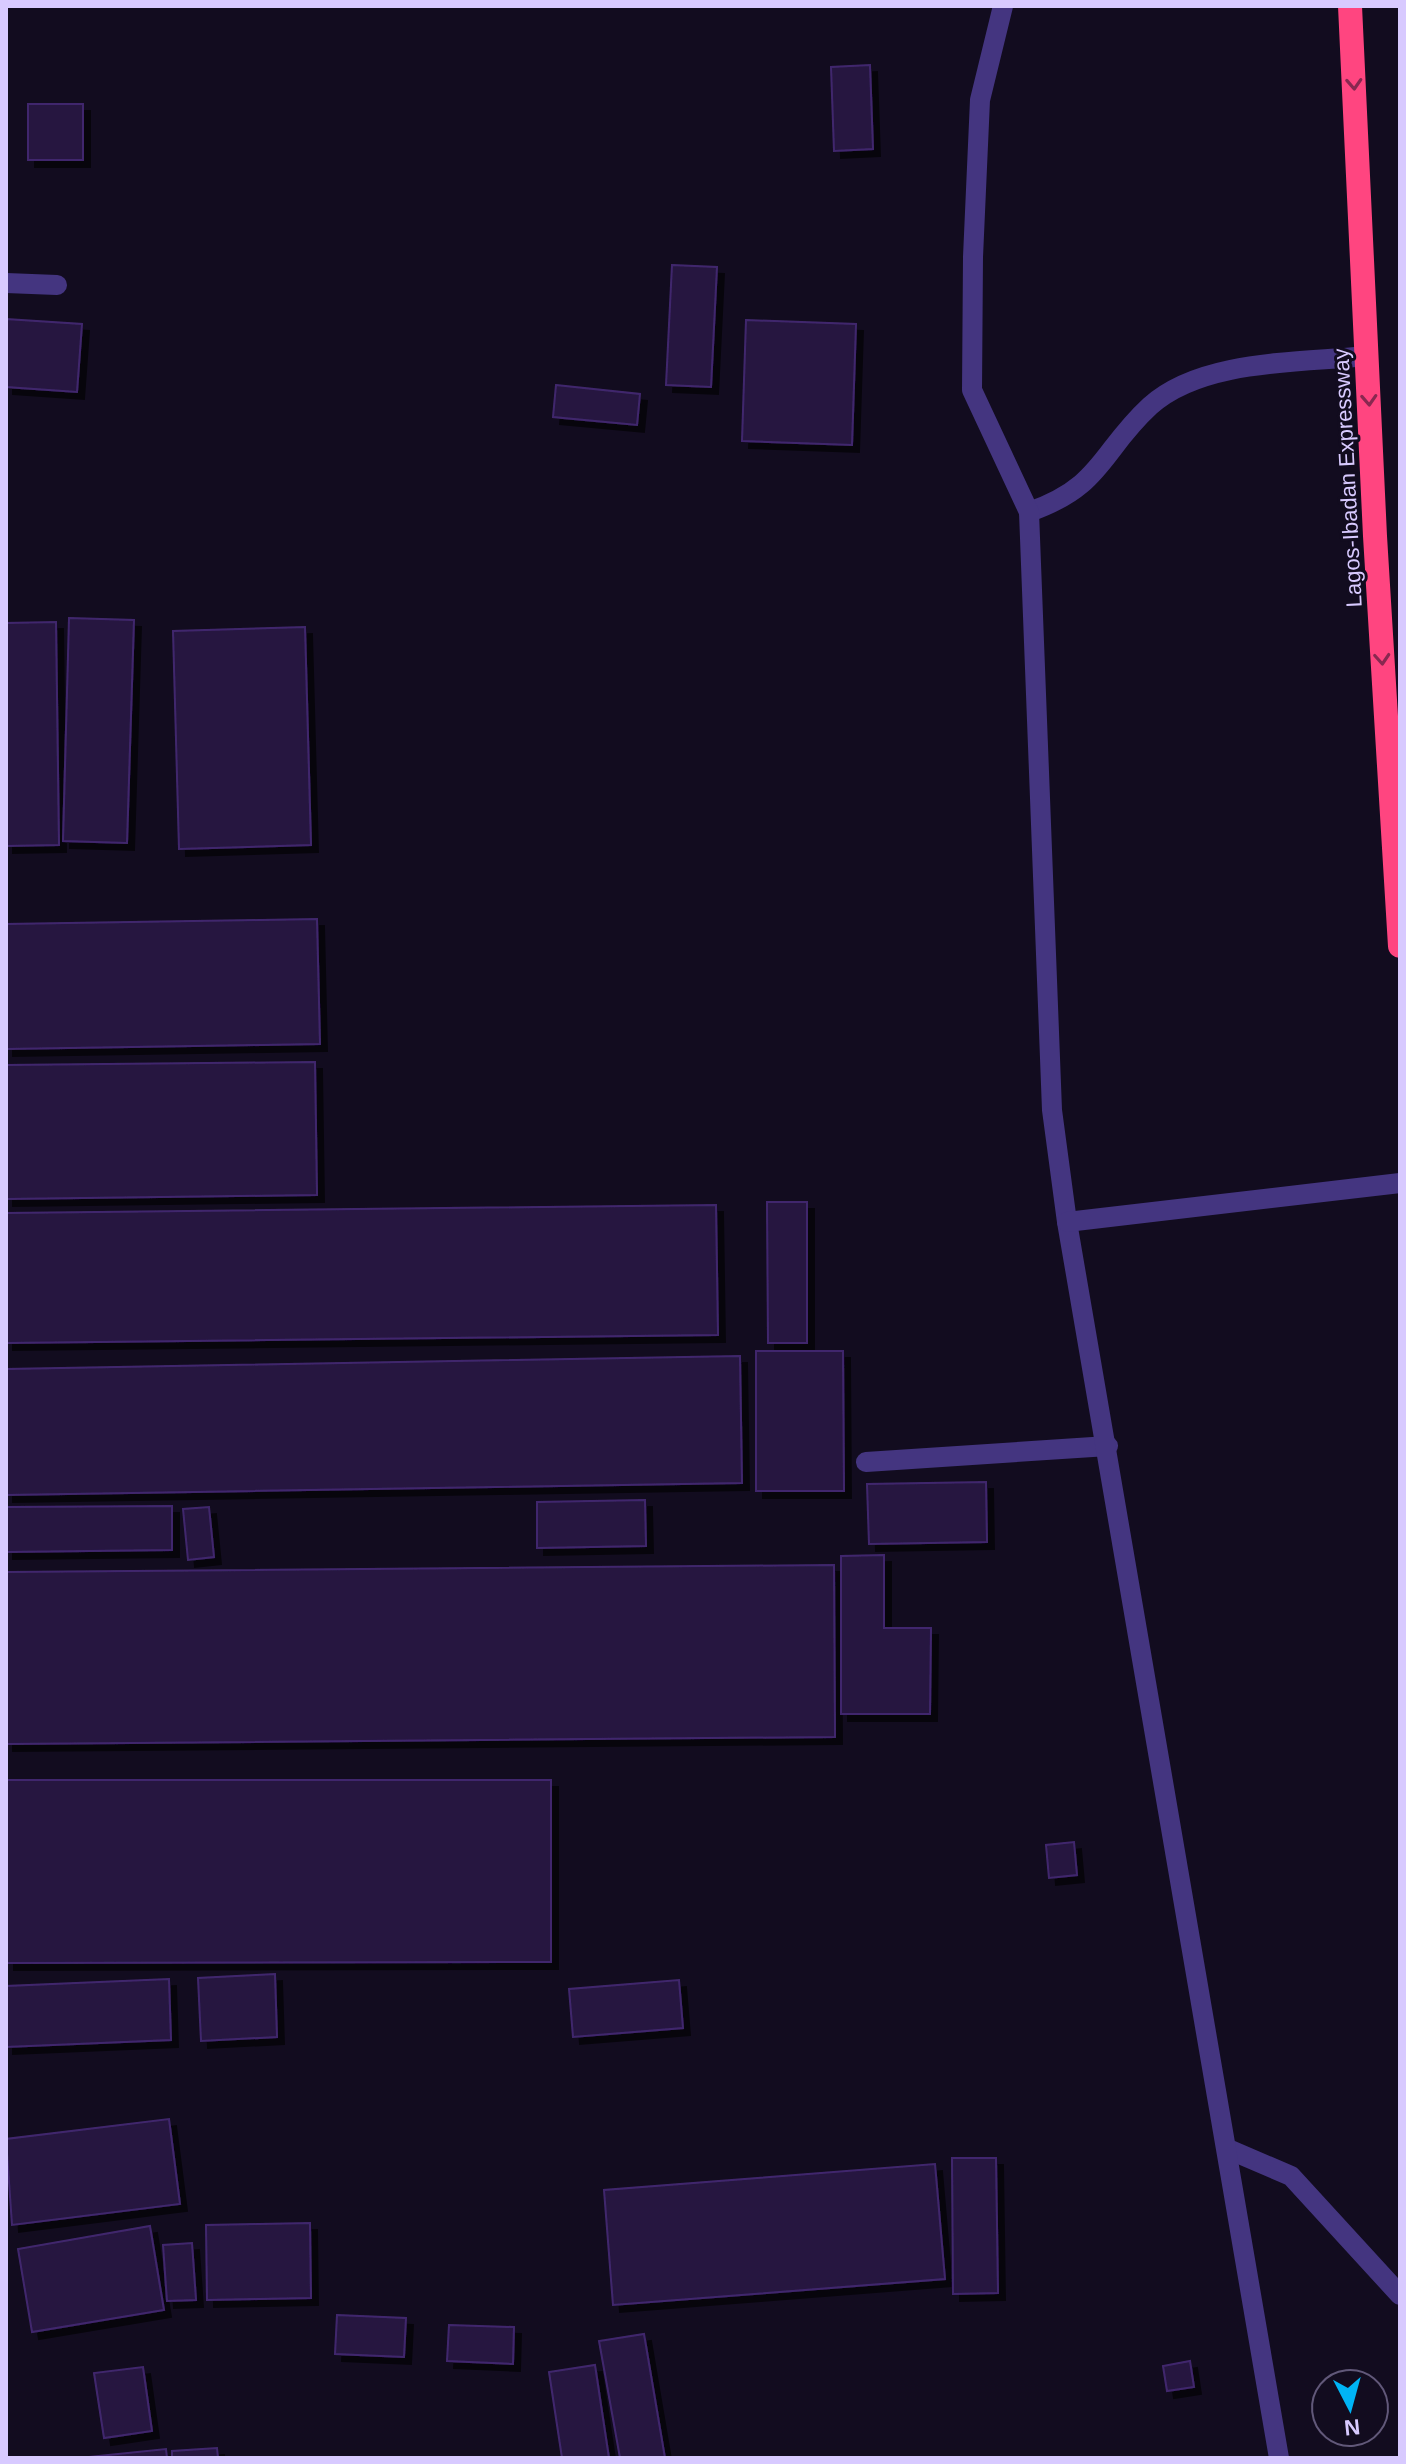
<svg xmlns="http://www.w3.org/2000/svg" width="1406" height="2464" viewBox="0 0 1406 2464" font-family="Arial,sans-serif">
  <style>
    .building { fill: #261741; stroke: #41286d; stroke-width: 2; filter: url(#shadow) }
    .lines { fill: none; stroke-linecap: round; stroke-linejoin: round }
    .lane { stroke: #443580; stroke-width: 20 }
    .street { stroke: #443580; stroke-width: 20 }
    .highway { stroke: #ff4580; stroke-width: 24 }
    .oneway { stroke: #882850 }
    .labels { text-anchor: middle; stroke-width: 6; stroke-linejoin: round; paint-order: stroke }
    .street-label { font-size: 22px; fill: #d8caff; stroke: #120c1f }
  </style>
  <defs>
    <filter id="shadow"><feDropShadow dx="7" dy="7" stdDeviation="0" flood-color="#0009"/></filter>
  </defs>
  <rect width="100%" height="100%" fill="#120c1f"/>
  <g class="building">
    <path d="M870,65l3,84 -39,2 -3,-84z"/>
    <rect x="28" y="104" width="55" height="56"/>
    <path d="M672,265l45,2 -6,120 -45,-2z"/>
    <path d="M6,319l76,5 -5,68 -71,-5z"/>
    <path d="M746,320l110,4 -4,121 -110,-4z"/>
    <path d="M556,385l84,9 -3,31 -84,-8z"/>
    <path d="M69,618l65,2 -7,223 -64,-2z"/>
    <path d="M56,622l3,223 -53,1v-223z"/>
    <path d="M305,627l6,218 -132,4 -6,-218z"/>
    <path d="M317,919l3,125 -314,5v-125z"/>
    <path d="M315,1062l2,133 -311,4v-134z"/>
    <path d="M767,1202h40v141h-39z"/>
    <path d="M716,1205l2,130 -712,8v-130z"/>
    <path d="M756,1351h87l1,140h-88z"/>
    <path d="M740,1356l2,127 -736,12v-126z"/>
    <path d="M986,1482l1,60 -118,2 -2,-60z"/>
    <path d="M645,1500l1,46 -109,2v-46z"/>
    <path d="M172,1506v44l-166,2v-45z"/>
    <path d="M209,1507l5,50 -26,3 -5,-51z"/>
    <path d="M884,1555v73h47l-1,86h-89v-158z"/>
    <path d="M834,1565l1,172 -829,7v-172z"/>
    <path d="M7,1780h544v182l-544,1z"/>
    <path d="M1074,1842l3,33 -28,3 -3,-33z"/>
    <path d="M275,1974l2,63 -76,4 -3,-63z"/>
    <path d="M169,1979l2,61 -165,7v-61z"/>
    <path d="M679,1980l4,48 -110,9 -4,-48z"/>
    <path d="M169,2119l11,85 -168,21 -6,-86z"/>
    <path d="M952,2158h44l2,135 -45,1z"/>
    <path d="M935,2164l10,115 -332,26 -9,-115z"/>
    <path d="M310,2223l1,75 -104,2 -1,-75z"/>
    <path d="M150,2226l14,84 -132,22 -14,-83z"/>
    <path d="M192,2243l4,57 -29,1 -4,-56z"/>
    <path d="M337,2315l69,3 -2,39 -69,-3z"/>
    <path d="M449,2325l65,2 -1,37 -66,-3z"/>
    <path d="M644,2334l21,124h-45l-21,-117z"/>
    <path d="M1190,2361l4,26 -27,4 -4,-25z"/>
    <path d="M595,2365l14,93h-47l-13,-86z"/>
    <path d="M143,2367l9,64 -48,7 -10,-65z"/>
    <path d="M217,2448l1,10h-46v-7z"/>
    <path d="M166,2449l1,9h-88z"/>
  </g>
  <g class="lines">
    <g class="lane">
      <path d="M6,283l51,2"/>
      <path d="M1029,512c74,-26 71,-60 121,-106 52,-47 150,-43 217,-50"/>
      <path d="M866,1462l242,-16"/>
      <path d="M1228,2149l63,27 109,119"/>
    </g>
    <g class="street">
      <path d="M1003,6l-23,94 -7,157 -1,133 57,122 23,598 15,112 212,1236"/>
      <path d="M1067,1222l333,-39"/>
    </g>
    <path class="highway" d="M1350,6l25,530 25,410"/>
  </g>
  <defs><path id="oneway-chevron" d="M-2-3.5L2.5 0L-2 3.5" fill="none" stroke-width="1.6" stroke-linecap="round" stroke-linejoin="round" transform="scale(2)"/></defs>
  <g class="oneway">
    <use href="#oneway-chevron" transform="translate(1354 84) rotate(87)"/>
    <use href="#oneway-chevron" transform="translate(1369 400) rotate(87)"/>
    <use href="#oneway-chevron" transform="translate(1382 659) rotate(86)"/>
  </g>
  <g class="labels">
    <g class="street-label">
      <text transform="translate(1347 478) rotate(-93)" y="8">Lagos-Ibadan Expressway</text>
    </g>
  </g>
  <rect width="1406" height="2464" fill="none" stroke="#d8caff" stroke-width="16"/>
  <g transform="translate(1350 2408) rotate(174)"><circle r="38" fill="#120c1f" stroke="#615879" stroke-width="2"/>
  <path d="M0-6L14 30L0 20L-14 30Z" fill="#00b4f5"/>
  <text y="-12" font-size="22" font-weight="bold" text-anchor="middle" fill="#d8caff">N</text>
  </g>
</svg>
